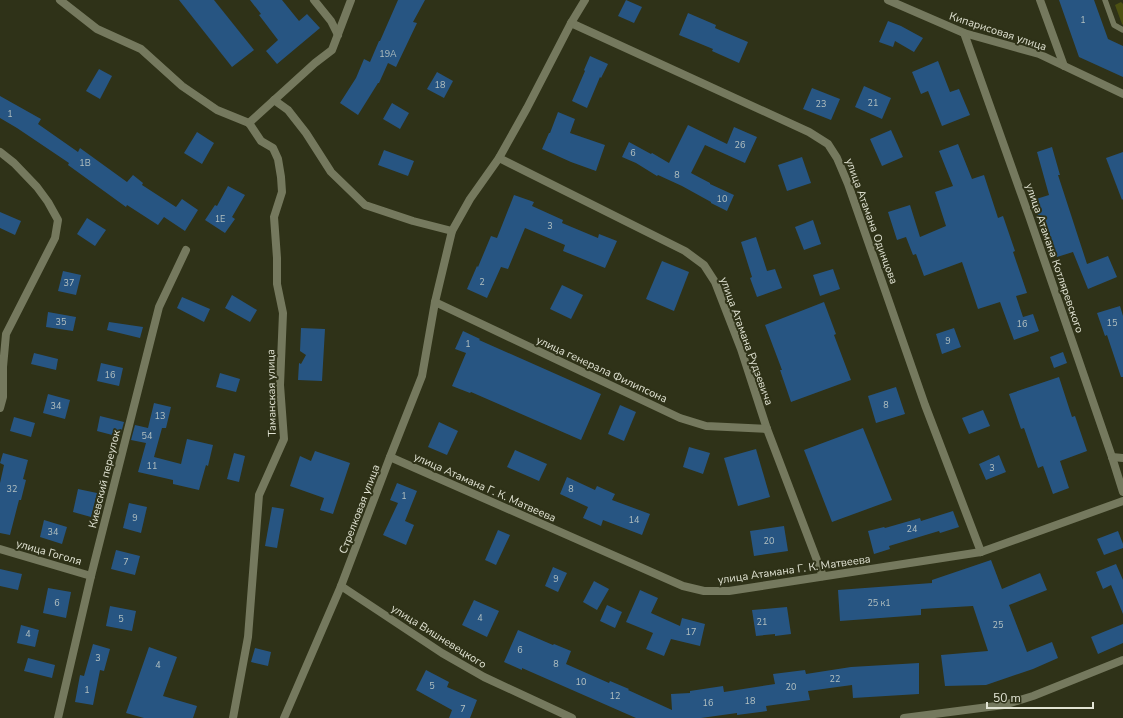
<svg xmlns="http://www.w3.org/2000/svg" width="1123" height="718" viewBox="0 0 1123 718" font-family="'Nunito Sans',sans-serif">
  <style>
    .green { fill: #4d5112 }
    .building { fill: #275582 }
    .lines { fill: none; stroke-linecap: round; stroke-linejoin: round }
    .lane { stroke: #75795e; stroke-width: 5.5 }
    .street { stroke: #75795e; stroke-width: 8 }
    .labels { text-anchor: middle; stroke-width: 4; stroke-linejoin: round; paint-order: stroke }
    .number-label { font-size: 9px; fill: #b3c0c0 }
    .street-label { font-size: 11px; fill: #e2e4d4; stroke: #2f3218 }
  </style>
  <rect width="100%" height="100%" fill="#2f3218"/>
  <path class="green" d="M1121,2l2,2v21l-1,-1 -7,-19z"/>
  <g class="building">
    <path d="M179,0h35l40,50 -22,17z"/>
    <path d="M250,0h32l17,21 8,-7 13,14 -43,36 -11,-13 12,-11 -19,-25 2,-1z"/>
    <path d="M398,0h27l-12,22 4,1 -21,44 -8,-4 -9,20h-1l-20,32 -18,-12 16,-25 8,-19 6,3 9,-21h1z"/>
    <path d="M626,0l16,7 -8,16 -16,-7z"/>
    <path d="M1059,0h35l14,39 15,7v31l-44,-20z"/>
    <path d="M688,13l28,12 -1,3 33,14 -9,21 -27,-12 1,-2 -34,-14z"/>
    <path d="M888,21l13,5 22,12 -9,14 -19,-11 -2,6 -14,-5z"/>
    <path d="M590,56l18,8 -7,14 -1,-1 -13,31 -15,-7 13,-30 -1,-1z"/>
    <path d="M938,61l12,31 9,-3 11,26 -28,11 -14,-35 -7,3 -9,-22z"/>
    <path d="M99,69l13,7 -12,23 -14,-8z"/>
    <path d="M437,72l16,9 -9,17 -17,-9z"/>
    <path d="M864,86l27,12 -9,21 -27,-12z"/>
    <path d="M812,88l28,11 -9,21 -28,-11z"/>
    <path d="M0,96l41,23 -3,5 40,28 2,-4 47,34 6,-7 10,8 -1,2 34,22 6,-8 16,11 -13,21 -21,-14 -6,8 -31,-20 -1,2 -58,-42 1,-2 -52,-35 -17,-10z"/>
    <path d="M392,103l17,10 -9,16 -17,-10z"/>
    <path d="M558,112l17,7 -5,14 35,12 -9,26 -25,-9 -29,-13 7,-16h1z"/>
    <path d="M688,125l39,19 7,-17 23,10 -12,26 -40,-18 -14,28 19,10v1l24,11 -7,16 -16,-8v-1l-29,-16 -24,-11 -1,1 -21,-13 -14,-6 7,-15 22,12 1,-1 17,10z"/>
    <path d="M891,130l12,27 -21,9 -12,-27z"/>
    <path d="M197,132l17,11 -12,21 -18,-11z"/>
    <path d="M958,144l14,35 12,-4 14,43 5,-2 12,35 -2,1 14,41 -11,3 7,21 10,-3 6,17 -25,9 -14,-38 -22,7 -16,-47 -38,14 -8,-22 -3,1 -7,-18 -9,3 -9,-28 22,-7 10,32 26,-11 -11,-34 18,-6 -14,-35z"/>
    <path d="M1052,147l8,28h-2l29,89 21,-8 9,21 -29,12 -15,-37 -16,5 -12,-37 -5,2 -7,-22 16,-5 -12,-43z"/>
    <path d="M384,150l30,11 -6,15 -30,-11z"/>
    <path d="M1123,152v47l-1,1 -16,-42z"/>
    <path d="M802,157l9,26 -24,8 -9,-26z"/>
    <path d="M228,186l17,9 -13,22 3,2 -10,14 -20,-13 10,-15 2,1z"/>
    <path d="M514,195l20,7 -2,4 31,14 -1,3 36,15 1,-4 18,7 -12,27 -42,-17 2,-6 -40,-17 -17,41 -7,-2 -14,31 -20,-9 10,-23 1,1 13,-31 6,2z"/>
    <path d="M0,212l21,9 -6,14 -15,-7z"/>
    <path d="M87,218l19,12 -11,16 -18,-12z"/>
    <path d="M813,220l8,24 -17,6 -9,-23z"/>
    <path d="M756,237l11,34 8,-2 7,19 -25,9 -7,-19 2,-1 -11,-35z"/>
    <path d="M662,261l27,11 -15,39 -28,-12z"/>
    <path d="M833,269l7,20 -20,7 -7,-21z"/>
    <path d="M63,271l18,4 -5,20 -18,-4z"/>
    <path d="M562,285l21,10 -12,24 -21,-10z"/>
    <path d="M232,295l25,15 -7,12 -25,-14z"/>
    <path d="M182,297l28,12 -6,13 -27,-14z"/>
    <path d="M824,302l12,32 -2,1 17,45 -60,22 -11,-32h2l-17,-45z"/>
    <path d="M1120,306l3,10v61h-2l-14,-42 -2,1 -8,-23z"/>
    <path d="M48,312l28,5 -3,14 -27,-4z"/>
    <path d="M109,322l34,5 -3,11 -33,-8z"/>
    <path d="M301,328l24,1 -3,52 -24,-1 1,-17 2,1 5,-9 -6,-4z"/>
    <path d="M954,328l7,19 -19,7 -6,-20z"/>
    <path d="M463,331l17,8 -1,1 122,54 -20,46 -110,-48 -1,1 -18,-7 14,-33 -11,-4z"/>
    <path d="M1063,352l4,11 -13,5 -4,-11z"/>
    <path d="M34,353l24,6 -2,11 -25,-6z"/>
    <path d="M101,363l22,5 -4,18 -22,-5z"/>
    <path d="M220,373l20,6 -4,13 -20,-5z"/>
    <path d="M1059,377l13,40 3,-1 12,35 -27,10 9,27 -16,6 -10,-28 -5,2 -14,-40 -3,1 -12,-35z"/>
    <path d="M896,387l9,27 -29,9 -8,-27z"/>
    <path d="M48,394l22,6 -5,19 -22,-6z"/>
    <path d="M154,403l17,4 -5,21h-4l-8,29 27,7 6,-25 26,6 -5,21 -2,-1 -7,25 -26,-6v-4l-35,-8 8,-29 -15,-3 4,-15 13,3z"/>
    <path d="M620,405l16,7 -12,29 -16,-7z"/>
    <path d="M983,410l7,16 -21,8 -7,-16z"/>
    <path d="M100,416l24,6 -4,15 -23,-6z"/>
    <path d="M14,417l21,6 -4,14 -21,-6z"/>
    <path d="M439,422l19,9 -11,24 -19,-8z"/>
    <path d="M863,428l29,72 -60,22 -28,-72z"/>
    <path d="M689,447l21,6 -7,21 -20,-7z"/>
    <path d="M756,449l14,48 -32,9 -14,-48z"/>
    <path d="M515,450l32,14 -8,17 -32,-14z"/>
    <path d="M315,451l35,12 -17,51 -13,-4 4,-12 -34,-12 10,-30 11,5z"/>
    <path d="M3,453l25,7 -5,19 3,1 -5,20h-2l-9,35 -10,-2v-50l4,-18 -4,-2z"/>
    <path d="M234,453l11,3 -6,26 -12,-3z"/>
    <path d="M999,455l7,17 -20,8 -7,-16z"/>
    <path d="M567,477l28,13 2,-4 18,8 -3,6 38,14 -8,21 -39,-15 -2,6 -18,-8 5,-11 -28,-13z"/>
    <path d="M397,483l20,8 -12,30 9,4 -8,20 -23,-10 15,-32 -8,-3z"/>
    <path d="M78,489l19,4 -6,24 -18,-5z"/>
    <path d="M129,503l18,4 -6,26 -18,-5z"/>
    <path d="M272,507l12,2 -7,39 -12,-2z"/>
    <path d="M953,511l6,16 -19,6 -1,-2 -50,15 1,3 -16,5 -6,-23 16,-4 1,1 35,-10 1,3z"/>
    <path d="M44,520l23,7 -5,17 -22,-7z"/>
    <path d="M784,526l4,25 -34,5 -4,-25z"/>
    <path d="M498,530l12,5 -14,30 -11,-5z"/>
    <path d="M1118,531l5,13v4l-19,7 -7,-16z"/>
    <path d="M116,550l24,6 -5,19 -24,-6z"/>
    <path d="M991,560l11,29 38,-16 7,17 -38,15 18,47 25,-10 6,16 -25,11 -47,16 -41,1 -4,-31 47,-4 -15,-45 -52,3v6l-81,6 -2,-31 94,-7v-3z"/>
    <path d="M1116,564l7,16v34l-12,-29 -8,4 -7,-17z"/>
    <path d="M553,567l14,6 -9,19 -13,-6z"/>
    <path d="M0,569l22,5 -4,16 -18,-4z"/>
    <path d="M594,581l15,8 -12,21 -14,-8z"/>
    <path d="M48,588l23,4 -5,26 -23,-5z"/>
    <path d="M640,590l18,8 -7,15 29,13 2,-8 23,6 -5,22 -29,-7 -7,17 -18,-7 7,-16 -27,-11z"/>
    <path d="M474,600l25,11 -12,26 -25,-12z"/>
    <path d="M607,605l15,7 -7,16 -15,-7z"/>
    <path d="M110,606l26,5 -4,20 -26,-5z"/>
    <path d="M787,607l4,27 -16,2v-2l-19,2 -4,-26z"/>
    <path d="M1123,624v19l-25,11 -7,-17z"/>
    <path d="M21,625l18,5 -4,17 -18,-4z"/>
    <path d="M518,630l35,15 1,-1 17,7 -5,13 43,19 1,-2 19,8 -1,1 44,20 -1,-16 19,-1v-2l33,-5 1,6 51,-8 -2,-10 32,-4 1,4 45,-7 68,-4v31l-66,4 -1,-13 -44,6 2,9 -44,6 1,5 -30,4v-2l-36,5h-65l-114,-50v2l-18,-8z"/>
    <path d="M93,644l17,5 -6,22 -4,-1 -7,35 -18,-3 5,-27 4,1z"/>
    <path d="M149,647l28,10 -14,39 34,10 -4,12h-49l-18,-5z"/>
    <path d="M255,648l16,4 -3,14 -17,-4z"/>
    <path d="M28,658l27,7 -3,13 -28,-7z"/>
    <path d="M426,670l23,12 -2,5 30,13 -7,18h-21l3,-8 -36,-20z"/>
  </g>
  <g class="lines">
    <path class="lane" d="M1105,0l9,25 9,5"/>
    <g class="street">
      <path d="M60,0l37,29 44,20 41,37 35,24 32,13"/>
      <path d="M314,0l17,21 7,14"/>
      <path d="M888,0l76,33 75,21 84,40"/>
      <path d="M1040,0l24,66"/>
      <path d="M571,23l238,109 19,12 9,14 11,26 77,221 56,147"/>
      <path d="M964,33l65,183 83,241 11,35"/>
      <path d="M274,100l14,10 18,23 25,39 34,33 48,16 39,10"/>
      <path d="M249,123l66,-60 17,-13 19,-50"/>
      <path d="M0,152l14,11 23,24 11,15 10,18 -3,18 -49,96 -3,33v30l-3,11"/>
      <path d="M499,158l186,93 19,14 11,17 26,67 26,80 56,147"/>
      <path d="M435,302l245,116 26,8 61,3"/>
      <path d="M390,457l293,129 21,5h25l252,-39 142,-51"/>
      <path d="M1112,457l11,1"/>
      <path d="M0,549l91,27"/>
      <path d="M341,586l101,67 42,24 88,41"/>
      <path d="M58,718l33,-142 68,-269 27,-57"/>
      <path d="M233,718l15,-81 11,-142 25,-56 -4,-54 3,-72 -6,-29v-26l-3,-41 8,-25 -1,-15 -3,-18 -5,-11 -12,-7 -12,-18"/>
      <path d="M284,718l57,-132 49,-129 32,-81 13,-74 17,-71 18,-32 29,-41 28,-50 44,-85 14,-23"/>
      <path d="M904,718l100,-13 29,-9 90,-36"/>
    </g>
  </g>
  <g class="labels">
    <g class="number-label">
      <text x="1083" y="23">1</text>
      <text x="388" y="57">19А</text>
      <text x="440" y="88">18</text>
      <text x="873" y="106">21</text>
      <text x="821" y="107">23</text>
      <text x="10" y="117">1</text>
      <text x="740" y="148">26</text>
      <text x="633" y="156">6</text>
      <text x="85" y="166">1В</text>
      <text x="677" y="178">8</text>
      <text x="722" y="202">10</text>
      <text x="220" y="222">1Е</text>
      <text x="550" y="229">3</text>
      <text x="482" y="285">2</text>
      <text x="69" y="286">37</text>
      <text x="61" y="325">35</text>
      <text x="1112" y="326">15</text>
      <text x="1022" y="327">16</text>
      <text x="948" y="344">9</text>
      <text x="468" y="347">1</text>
      <text x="110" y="378">16</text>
      <text x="886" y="408">8</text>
      <text x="56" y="409">34</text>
      <text x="160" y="419">13</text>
      <text x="147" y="439">54</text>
      <text x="152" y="469">11</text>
      <text x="992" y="471">3</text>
      <text x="12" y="492">32</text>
      <text x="571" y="492">8</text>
      <text x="404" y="499">1</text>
      <text x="135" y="521">9</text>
      <text x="634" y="523">14</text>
      <text x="912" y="532">24</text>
      <text x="53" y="535">34</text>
      <text x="769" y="544">20</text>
      <text x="126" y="565">7</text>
      <text x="556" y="582">9</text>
      <text x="57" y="606">6</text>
      <text x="879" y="606">25 к1</text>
      <text x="480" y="621">4</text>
      <text x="121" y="622">5</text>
      <text x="762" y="625">21</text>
      <text x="998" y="628">25</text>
      <text x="691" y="635">17</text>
      <text x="28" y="637">4</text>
      <text x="520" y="653">6</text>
      <text x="98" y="661">3</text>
      <text x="556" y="667">8</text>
      <text x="158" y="668">4</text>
      <text x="835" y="682">22</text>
      <text x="581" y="685">10</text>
      <text x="432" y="689">5</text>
      <text x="791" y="690">20</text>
      <text x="87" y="693">1</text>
      <text x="615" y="699">12</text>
      <text x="750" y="704">18</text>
      <text x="708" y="706">16</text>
      <text x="463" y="712">7</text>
    </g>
    <g class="street-label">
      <text transform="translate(998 31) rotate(18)" y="4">Кипарисовая улица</text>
      <text transform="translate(872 221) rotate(70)" y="4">улица Атамана Одинцова</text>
      <text transform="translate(1055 258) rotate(71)" y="4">улица Атамана Котляревского</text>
      <text transform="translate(747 341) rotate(70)" y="4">улица Атамана Рудзевича</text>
      <text transform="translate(602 369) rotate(25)" y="4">улица генерала Филипсона</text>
      <text transform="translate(271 393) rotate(-91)" y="4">Таманская улица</text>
      <text transform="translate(104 479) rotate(-76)" y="4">Киевский переулок</text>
      <text transform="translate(485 487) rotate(24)" y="4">улица Атамана Г. К. Матвеева</text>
      <text transform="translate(359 509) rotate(-69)" y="4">Стрелковая улица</text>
      <text transform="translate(49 552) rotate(16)" y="4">улица Гоголя</text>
      <text transform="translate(794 569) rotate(-8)" y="4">улица Атамана Г. К. Матвеева</text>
      <text transform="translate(439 636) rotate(32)" y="4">улица Вишневецкого</text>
    </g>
  </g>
  <path d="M987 702v6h106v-6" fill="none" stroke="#e2e4d4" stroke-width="2"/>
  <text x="993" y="702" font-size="12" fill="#e2e4d4" stroke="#2f3218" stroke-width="3" paint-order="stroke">50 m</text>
</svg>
